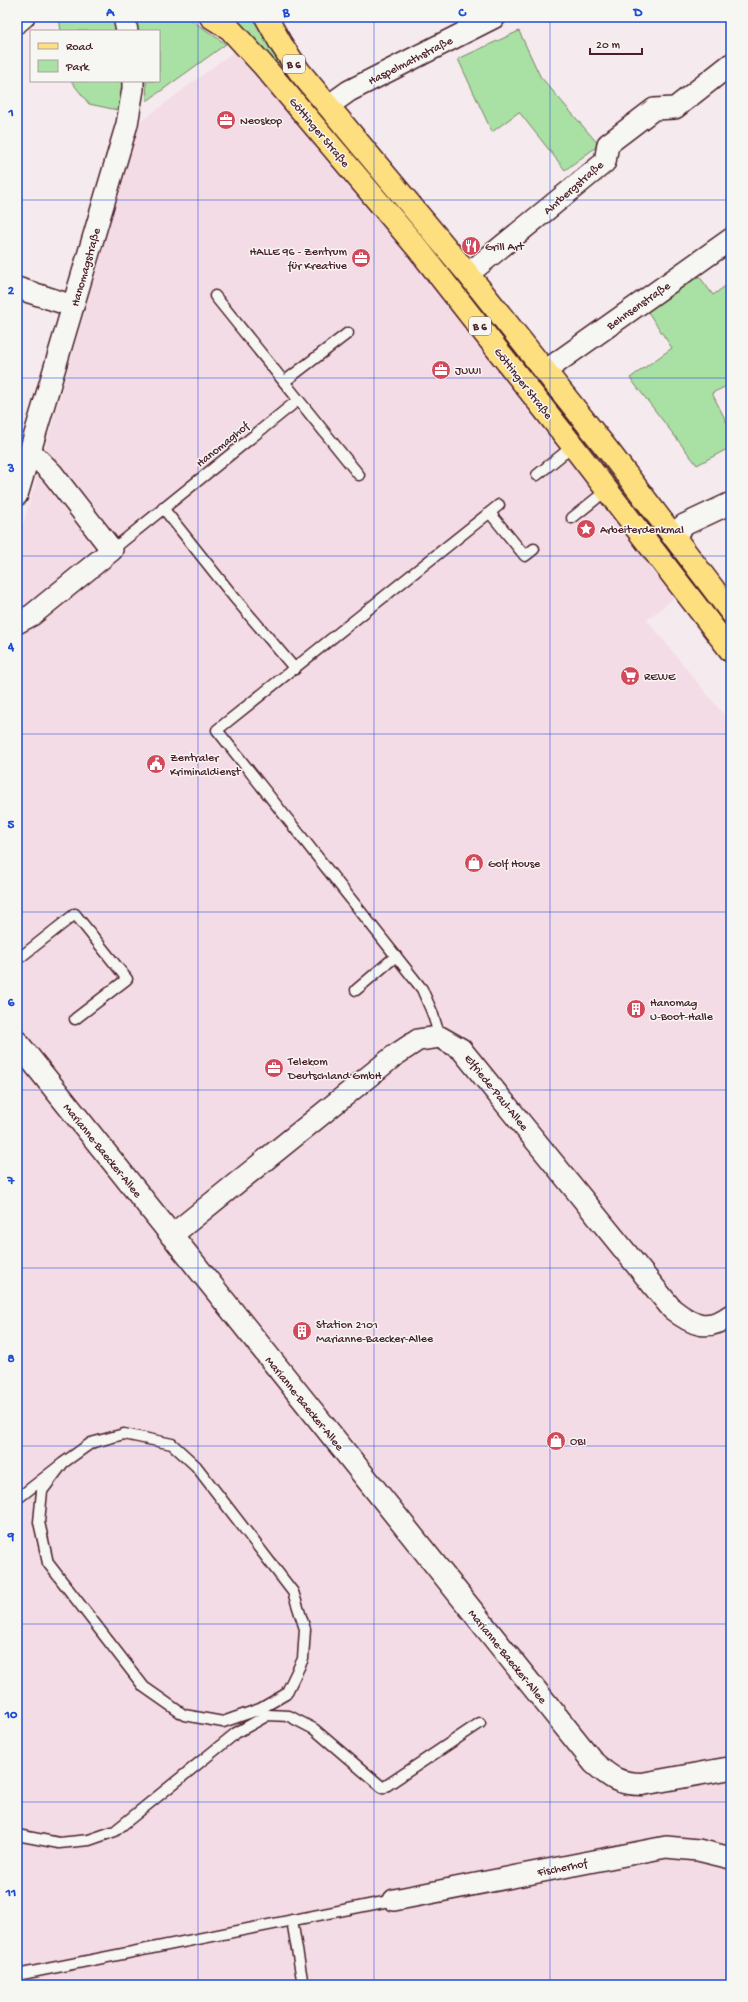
<svg xmlns="http://www.w3.org/2000/svg" width="748" height="2002" viewBox="0 0 748 2002" font-family="'Gochi Hand',sans-serif">
  <style>
    .built { fill: #f4dce6 }
    .green { fill: #a9e0a4; stroke: #7a8068 }
    .lines { fill: none; stroke-linecap: round; stroke-linejoin: round }
    .service-casing { stroke: #4a1f2b; stroke-width: 13 }
    .minor-casing { stroke: #4a1f2b; stroke-width: 24 }
    .tertiary-casing { stroke: #4a1f2b; stroke-width: 25 }
    .secondary-casing { stroke: #4a1f2b; stroke-width: 25 }
    .primary-casing { stroke: #4a1f2b; stroke-width: 25 }
    .service { stroke: #f6f6f2; stroke-width: 10 }
    .minor { stroke: #f6f6f2; stroke-width: 21 }
    .tertiary { stroke: #f6f6f2; stroke-width: 22 }
    .secondary { stroke: #f6f6f2; stroke-width: 22 }
    .primary { stroke: #fedf80; stroke-width: 22 }
    .grid { fill: none; stroke: #1d4ed8; stroke-width: 1; stroke-opacity: 0.55 }
    .labels { text-anchor: middle; stroke-width: 3; stroke-linejoin: round; paint-order: stroke }
    .shield { fill: #f6f6f2; stroke: #7e6067; stroke-width: 1 }
    .shield-label { font-size: 11px; font-weight: bold; fill: #4a1f2b }
    .street-label { font-size: 12px; fill: #4a1f2b; stroke: #f6f6f2 }
    .poi-label { font-size: 12px; fill: #4a1f2b; stroke: #f6f6f2; text-anchor: start }
    .neatline { fill: none; stroke: #1d4ed8; stroke-width: 1.5 }
    .grid-label { font-size: 13px; text-anchor: middle; font-weight: bold; fill: #1d4ed8 }
  </style>
  <rect width="100%" height="100%" fill="#f5eaed"/>
  <filter id="ink" filterUnits="userSpaceOnUse"><feTurbulence type="fractalNoise" baseFrequency=".025" numOctaves="2"/><feDisplacementMap in="SourceGraphic" scale="8" xChannelSelector="R" yChannelSelector="G"/><feConvolveMatrix kernelMatrix="1 2 1 2 8 2 1 2 1" color-interpolation-filters="sRGB"/></filter>
  <g filter="url(#ink)">
    <path class="built" d="M237,49l289,348 154,196 -33,27 84,104v1261h-714v-1439l122,-423z"/>
    <g class="green">
      <path d="M59,17h54l5,14h-57z"/>
      <path d="M133,17h54l39,27 -79,57 -1,-20h13v-50h-20z"/>
      <path d="M226,17h30l30,52 -6,5z"/>
      <path d="M519,31l21,45 59,69 -34,25 -46,-58 -27,20 -34,-73z"/>
      <path d="M71,81h54l-3,30 -33,-7z"/>
      <path d="M696,272l17,23 18,-13v102l-19,9 19,38v16l-34,18 -67,-87 42,-30 -26,-39z"/>
    </g>
    <g class="lines">
      <g class="service-casing">
        <g id="service">
          <path d="M460,17l7,13"/>
          <path d="M215,296l144,179"/>
          <path d="M284,382l64,-49"/>
          <path d="M537,475l36,-29"/>
          <path d="M163,508l70,88 62,73"/>
          <path d="M490,513l35,43 9,-7"/>
          <path d="M572,518l35,-28"/>
          <path d="M112,550l186,-150"/>
          <path d="M17,958l5,-2 53,-42 52,65 -52,40"/>
          <path d="M356,990l40,-34"/>
          <path d="M440,1037l-8,-25 -10,-23 -205,-259 282,-225"/>
          <path d="M17,1499l46,-36 28,-20 33,-9 48,10 24,22 97,126 12,37 -2,30 -17,35 -26,15 -37,13 -39,-7 -40,-28 -96,-124 -9,-41 3,-31 21,-28"/>
          <path d="M17,1835l42,8 30,-3 26,-9 121,-98 32,-18 21,1 25,13 69,59 97,-65"/>
          <path d="M292,1920l11,65"/>
          <path d="M17,1975l377,-75"/>
        </g>
      </g>
      <g class="minor-casing">
        <g id="minor">
          <path d="M124,17l3,14"/>
          <path d="M328,106l21,-15 146,-74"/>
          <path d="M468,274l137,-112 3,-18 46,-35 21,-1 56,-44"/>
          <path d="M17,288l56,18"/>
          <path d="M545,371l186,-132"/>
          <path d="M17,495l110,-371 6,-35v-8"/>
          <path d="M672,536l12,-11 47,-22"/>
          <path d="M17,623l15,-8 80,-65 -60,-77 -22,-22"/>
          <path d="M171,1236l223,-180 24,-16 22,-3 21,12 211,260c20,16 36,23 59,6"/>
          <path d="M394,1900l272,-53 32,3 33,8"/>
        </g>
      </g>
      <g class="tertiary-casing">
        <path id="tertiary" d="M17,1042l577,721c17,15 25,21 48,21l89,-16"/>
      </g>
      <g class="secondary-casing">
        <path id="secondary" d="M17,22l6,-5"/>
      </g>
      <g class="primary-casing">
        <g id="primary">
          <path d="M211,17l19,12 32,35 157,186 154,196 158,205"/>
          <path d="M266,17l15,27 18,27 169,203 143,180 120,158"/>
        </g>
      </g>
      <use href="#service" class="service"/>
      <use href="#minor" class="minor"/>
      <use href="#tertiary" class="tertiary"/>
      <use href="#secondary" class="secondary"/>
      <use href="#primary" class="primary"/>
    </g>
  </g>
  <path class="grid" d="M198,17v1968M374,17v1968M550,17v1968M17,200h714M17,378h714M17,556h714M17,734h714M17,912h714M17,1090h714M17,1268h714M17,1446h714M17,1624h714M17,1802h714"/>
  <defs>
    <g id="office-disc" transform="scale(1)"><circle r="9.5" fill="#d1495b" stroke="#f6f6f2"/><path d="M-6-3h4V-5.5h4V-3h4V5H-6ZM-1-4.5V-3h2v-1.5ZM-6 0V1H6V0Z" fill="#fff"/></g>
    <g id="restaurant-disc" transform="scale(1)"><circle r="9.5" fill="#d1495b" stroke="#f6f6f2"/><path d="M-5-6h1v4h1v-4h1v4h1v-4h1v5L-1.5 .5V6h-2V.5L-5-1ZM5-6V6H3V1.5H1.5Q1.5-4 5-6Z" fill="#fff"/></g>
    <g id="sight-disc" transform="scale(1)"><circle r="9.5" fill="#d1495b" stroke="#f6f6f2"/><path d="M0-6L1.8-2.2L6-1.7L2.9 1.2L3.7 5.4L0 3.3L-3.7 5.4L-2.9 1.2L-6-1.7L-1.8-2.2Z" fill="#fff"/></g>
    <g id="supermarket-disc" transform="scale(1)"><circle r="9.5" fill="#d1495b" stroke="#f6f6f2"/><path d="M-6-5.5h2.5l.6 2H6L4.5 2H-2.5L-4.4-4H-6ZM-1.5 3.2a1.3 1.3 0 1 0 .1 0ZM3 3.2a1.3 1.3 0 1 0 .1 0Z" fill="#fff"/></g>
    <g id="civic-disc" transform="scale(1)"><circle r="9.5" fill="#d1495b" stroke="#f6f6f2"/><path d="M-.6-6.5H3V-4.5H.6V-3L4-1V1h2V6H-6V1h2V-1L-.6-3ZM-1.2 2.5V6h2.4V2.5Z" fill="#fff"/></g>
    <g id="shop-disc" transform="scale(1)"><circle r="9.5" fill="#d1495b" stroke="#f6f6f2"/><path d="M-5-2.5h2.3a2.7 3.5 0 0 1 5.4 0H5L5.5 6h-11ZM-1.5-2.5h3a1.5 2.3 0 0 0-3 0Z" fill="#fff"/></g>
    <g id="building-disc" transform="scale(1)"><circle r="9.5" fill="#d1495b" stroke="#f6f6f2"/><path d="M-4-6H4V6H1V3H-1V6H-4ZM-2.5-4.3h1.7v1.8h-1.7ZM.8-4.3h1.7v1.8H.8ZM-2.5-1h1.7V.8h-1.7ZM.8-1h1.7V.8H.8Z" fill="#fff"/></g>
  </defs>
  <g fill-rule="evenodd">
    <use href="#office-disc" x="226" y="120"/>
    <use href="#restaurant-disc" x="471" y="246"/>
    <use href="#office-disc" x="361" y="258"/>
    <use href="#office-disc" x="441" y="370"/>
    <use href="#sight-disc" x="586" y="529"/>
    <use href="#supermarket-disc" x="630" y="676"/>
    <use href="#civic-disc" x="156" y="764"/>
    <use href="#shop-disc" x="474" y="863"/>
    <use href="#building-disc" x="636" y="1009"/>
    <use href="#office-disc" x="274" y="1068"/>
    <use href="#building-disc" x="302" y="1331"/>
    <use href="#shop-disc" x="556" y="1441"/>
  </g>
  <g class="labels">
    <g class="shield">
      <rect x="283" y="55" width="22" height="18" rx="3"/>
      <rect x="469" y="317" width="22" height="18" rx="3"/>
    </g>
    <g class="shield-label">
      <text x="294" y="68">B 6</text>
      <text x="480" y="330">B 6</text>
    </g>
    <g class="street-label">
      <text transform="translate(410 60) rotate(-27)" y="4">Haspelmathstraße</text>
      <text transform="translate(320 132) rotate(50)" y="4">Göttinger Straße</text>
      <text transform="translate(573 187) rotate(-41)" y="4">Ahrbergstraße</text>
      <text transform="translate(85 267) rotate(-74)" y="4">Hanomagstraße</text>
      <text transform="translate(638 305) rotate(-35)" y="4">Behnsenstraße</text>
      <text transform="translate(524 383) rotate(52)" y="4">Göttinger Straße</text>
      <text transform="translate(222 444) rotate(-39)" y="4">Hanomaghof</text>
      <text transform="translate(497 1092) rotate(51)" y="4">Elfriede-Paul-Allee</text>
      <text transform="translate(103 1150) rotate(51)" y="4">Marianne-Baecker-Allee</text>
      <text transform="translate(305 1403) rotate(51)" y="4">Marianne-Baecker-Allee</text>
      <text transform="translate(508 1656) rotate(51)" y="4">Marianne-Baecker-Allee</text>
      <text transform="translate(562 1867) rotate(-11)" y="4">Fischerhof</text>
    </g>
    <g class="poi-label">
      <text x="240" y="124">Neoskop</text>
      <text x="485" y="250">Grill Art</text>
      <text x="347" y="255" text-anchor="end">HALLE 96 - Zentrum<tspan x="347" dy="14">für Kreative</tspan></text>
      <text x="455" y="374">JUWI</text>
      <text x="600" y="533">Arbeiterdenkmal</text>
      <text x="644" y="680">REWE</text>
      <text x="170" y="761">Zentraler<tspan x="170" dy="14">Kriminaldienst</tspan></text>
      <text x="488" y="867">Golf House</text>
      <text x="650" y="1006">Hanomag<tspan x="650" dy="14">U-Boot-Halle</tspan></text>
      <text x="288" y="1065">Telekom<tspan x="288" dy="14">Deutschland GmbH</tspan></text>
      <text x="316" y="1328">Station 2101<tspan x="316" dy="14">Marianne-Baecker-Allee</tspan></text>
      <text x="570" y="1445">OBI</text>
    </g>
  </g>
  <rect width="748" height="2002" fill="none" stroke="#f6f6f2" stroke-width="44"/>
  <rect x="30" y="30" width="130" height="52" fill="#f6f6f2" stroke="#b1a0a2"/>
  <rect x="38" y="43" width="20" height="6" fill="#fedf80" stroke="#b1a0a2"/>
  <text x="66" y="50" font-size="12" fill="#4a1f2b">Road</text>
  <rect x="38" y="60" width="20" height="12" fill="#a9e0a4" stroke="#b1a0a2"/>
  <text x="66" y="70" font-size="12" fill="#4a1f2b">Park</text>
  <path d="M590 48v6h52v-6" fill="none" stroke="#4a1f2b" stroke-width="2"/>
  <text x="596" y="48" font-size="12" fill="#4a1f2b" stroke="#f6f6f2" stroke-width="3" paint-order="stroke">20 m</text>
  <rect x="22" y="22" width="704" height="1958" class="neatline"/>
  <g class="grid-label">
    <text x="110" y="16">A</text>
    <text x="286" y="16">B</text>
    <text x="462" y="16">C</text>
    <text x="638" y="16">D</text>
    <text x="11" y="116">1</text>
    <text x="11" y="294">2</text>
    <text x="11" y="472">3</text>
    <text x="11" y="650">4</text>
    <text x="11" y="828">5</text>
    <text x="11" y="1006">6</text>
    <text x="11" y="1184">7</text>
    <text x="11" y="1362">8</text>
    <text x="11" y="1540">9</text>
    <text x="11" y="1718">10</text>
    <text x="11" y="1896">11</text>
  </g>
</svg>
